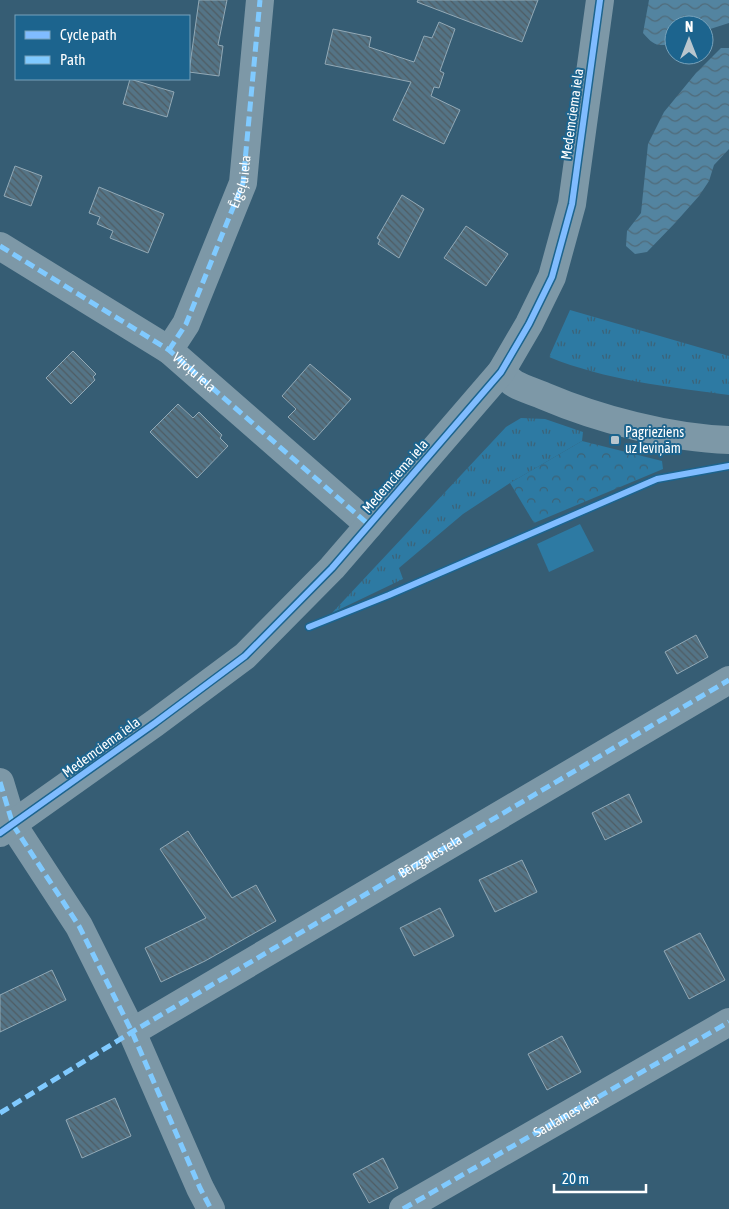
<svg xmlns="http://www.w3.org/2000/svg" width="729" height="1209" viewBox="0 0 729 1209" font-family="'Asap Condensed',sans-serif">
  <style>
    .grass { fill: url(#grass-tufts) }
    .park { fill: url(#park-crowns) }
    .pitch { fill: #2d7aa3 }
    .water { fill: url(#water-waves) }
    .building { fill: url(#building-back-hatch); stroke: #92a9b6 }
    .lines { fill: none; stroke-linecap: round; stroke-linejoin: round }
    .minor { stroke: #7d98a7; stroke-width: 28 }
    .tertiary { stroke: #7d98a7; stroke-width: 28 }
    .quiet { stroke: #80caff; stroke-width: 5; stroke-dasharray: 10 5; stroke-linecap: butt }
    .cycleway-casing { stroke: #1c648e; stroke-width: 9 }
    .cycleway { stroke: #80bcff; stroke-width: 6 }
    .poi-dot { fill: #b9c6ce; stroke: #1c648e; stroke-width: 2 }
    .labels { text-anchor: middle; stroke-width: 4; stroke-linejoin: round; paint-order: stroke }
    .street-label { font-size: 14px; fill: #fff; stroke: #1c648e }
    .poi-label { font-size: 14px; fill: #fff; stroke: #1c648e; text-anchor: start }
  </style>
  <defs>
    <pattern id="grass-tufts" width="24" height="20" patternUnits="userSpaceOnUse" patternTransform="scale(1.25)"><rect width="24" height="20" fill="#2d7aa3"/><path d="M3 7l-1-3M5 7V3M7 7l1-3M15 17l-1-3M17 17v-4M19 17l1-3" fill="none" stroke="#3c6378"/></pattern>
    <pattern id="park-crowns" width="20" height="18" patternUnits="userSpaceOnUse" patternTransform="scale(1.25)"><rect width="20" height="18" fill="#2d7aa3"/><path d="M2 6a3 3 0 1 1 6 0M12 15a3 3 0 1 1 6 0" fill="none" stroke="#3c6378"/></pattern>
    <pattern id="water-waves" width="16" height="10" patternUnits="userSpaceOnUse" patternTransform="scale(1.25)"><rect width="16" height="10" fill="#5384a0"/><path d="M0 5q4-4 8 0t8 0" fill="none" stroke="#506b7a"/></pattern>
    <pattern id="building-back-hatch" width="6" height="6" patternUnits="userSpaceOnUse" patternTransform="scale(1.25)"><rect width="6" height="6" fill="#547486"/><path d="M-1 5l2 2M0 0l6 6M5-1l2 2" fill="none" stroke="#4f5c63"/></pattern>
  </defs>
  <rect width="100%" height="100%" fill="#365d74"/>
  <g class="grass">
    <path d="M570,310l159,46v39c-60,-8 -124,-15 -180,-38z"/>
    <path d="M521,418l24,1 38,13 -1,9 -72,42 -47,31 -64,54 4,11 -71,34 174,-186z"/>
  </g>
  <path class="park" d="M582,441l80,20 1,8 -129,54 -24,-40z"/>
  <path class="pitch" d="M580,524l14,27 -45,21 -12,-28z"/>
  <g class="water">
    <path d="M649,0h80v23l-25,8v-6h-30v18c-16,4 -20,3 -31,-10z"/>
    <path d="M721,48h8v101l-15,16 -5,16 -10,15 -24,27 -28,29 -12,2 -9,-8 1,-15 14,-18 7,-69 16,-32 32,-39z"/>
  </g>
  <g class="building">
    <path d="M199,0h28l-9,45 5,1 -4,30 -30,-4z"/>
    <path d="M418,0h120l-16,42 -105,-40z"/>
    <path d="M439,22l16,7 -15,42 4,2 -5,15 -5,-1 -3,9 29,14 -16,34 -51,-24 18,-38 -86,-18 8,-35 38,8 -2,10 45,15 10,-26 8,2z"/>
    <path d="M130,79l44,13 -7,25 -44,-13z"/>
    <path d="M15,166l27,10 -11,30 -27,-10z"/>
    <path d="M99,187l65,27 -16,39 -38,-15 3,-7 -16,-7 3,-7 -11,-4z"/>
    <path d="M402,195l22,14 -25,49 -21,-14 2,-4 -3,-2z"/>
    <path d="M466,226l42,28 -22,32 -42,-28z"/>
    <path d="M73,351l23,23 -3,3 2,3 -24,24 -25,-26z"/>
    <path d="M310,364l41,35 -37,41 -26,-23 8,-8 -14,-13z"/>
    <path d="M178,404l15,14 6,-6 23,23 -2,3 8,8 -31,32 -47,-46z"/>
    <path d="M696,635l12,22 -31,17 -12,-22z"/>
    <path d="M629,794l13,28 -37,18 -13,-27z"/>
    <path d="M188,831l44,67 24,-13 20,36 -71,40 -44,21 -16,-34 61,-30 -46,-69z"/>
    <path d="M522,860l15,32 -42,20 -16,-32z"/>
    <path d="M440,908l14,28 -40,20 -14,-28z"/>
    <path d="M700,933l25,47 -36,19 -25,-48z"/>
    <path d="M52,970l14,30 -66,32v-37z"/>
    <path d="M562,1036l19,36 -34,18 -19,-36z"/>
    <path d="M115,1098l16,38 -49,22 -16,-38z"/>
    <path d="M383,1158l15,30 -29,15 -16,-29z"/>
  </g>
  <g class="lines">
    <g class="minor">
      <path id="s1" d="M0,246l169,104 200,175"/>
      <path id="s2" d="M169,350l17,-26 57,-141 17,-183"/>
      <path d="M501,372c4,4 9,9 14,12 9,5 20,8 29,12 54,23 126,42 185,44"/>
      <path d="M0,782l13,43 66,101 53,106 68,156 11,21"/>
      <path id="s3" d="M132,1032l597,-352"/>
      <path id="s4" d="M403,1209l326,-187"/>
    </g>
    <path class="tertiary" d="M0,833l155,-110 90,-67 87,-88 169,-196 28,-48 23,-47 20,-73 28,-204"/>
    <g class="quiet">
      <path d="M0,246l169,104 200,175"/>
      <path d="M169,350l17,-26 57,-141 17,-183"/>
      <path d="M0,782l13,43 66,101 53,106 68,156 11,21"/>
      <path d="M0,1113l132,-81 597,-352"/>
      <path d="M403,1209l326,-187"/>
    </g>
    <g class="cycleway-casing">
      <g id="cycleway">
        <path d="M309,627l80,-32 268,-116 72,-13"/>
        <path d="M0,833l155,-110 90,-67 87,-88 169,-196 28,-48 23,-47 20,-73 28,-204"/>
      </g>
    </g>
    <use href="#cycleway" class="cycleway"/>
  </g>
  <rect class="poi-dot" x="610" y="435" width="10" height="10" rx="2.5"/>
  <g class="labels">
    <g class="street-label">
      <text transform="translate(572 114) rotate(-82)" y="5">Medemciema iela</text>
      <text dy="5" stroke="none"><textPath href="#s2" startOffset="184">Ērģeļu iela</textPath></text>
      <text dy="5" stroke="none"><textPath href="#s1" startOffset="232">Vijoļu iela</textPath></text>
      <text transform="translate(395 476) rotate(-49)" y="5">Medemciema iela</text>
      <text transform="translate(101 747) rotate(-36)" y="5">Medemciema iela</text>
      <text dy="5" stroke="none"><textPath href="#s3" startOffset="346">Bērzgales iela</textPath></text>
      <text dy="5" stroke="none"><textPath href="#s4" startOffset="188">Saulaines iela</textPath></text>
    </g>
    <g class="poi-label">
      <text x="625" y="437">Pagrieziens<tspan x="625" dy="16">uz Ieviņām</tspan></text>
    </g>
  </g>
  <rect x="15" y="15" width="175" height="65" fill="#1c648e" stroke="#77a2bb"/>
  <rect x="25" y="31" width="25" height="8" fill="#80bcff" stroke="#77a2bb"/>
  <text x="60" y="40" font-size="15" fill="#ffffff">Cycle path</text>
  <rect x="25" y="56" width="25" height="8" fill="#80caff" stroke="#77a2bb"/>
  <text x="60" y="65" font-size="15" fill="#ffffff">Path</text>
  <g transform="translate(689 40)"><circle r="24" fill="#1c648e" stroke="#77a2bb"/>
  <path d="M0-4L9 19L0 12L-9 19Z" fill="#b9c6ce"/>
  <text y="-8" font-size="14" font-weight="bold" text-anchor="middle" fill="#ffffff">N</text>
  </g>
  <path d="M554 1184v8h92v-8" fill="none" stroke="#ffffff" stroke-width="2.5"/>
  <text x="562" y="1184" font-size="15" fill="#ffffff" stroke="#1c648e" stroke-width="4" paint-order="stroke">20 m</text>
</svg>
